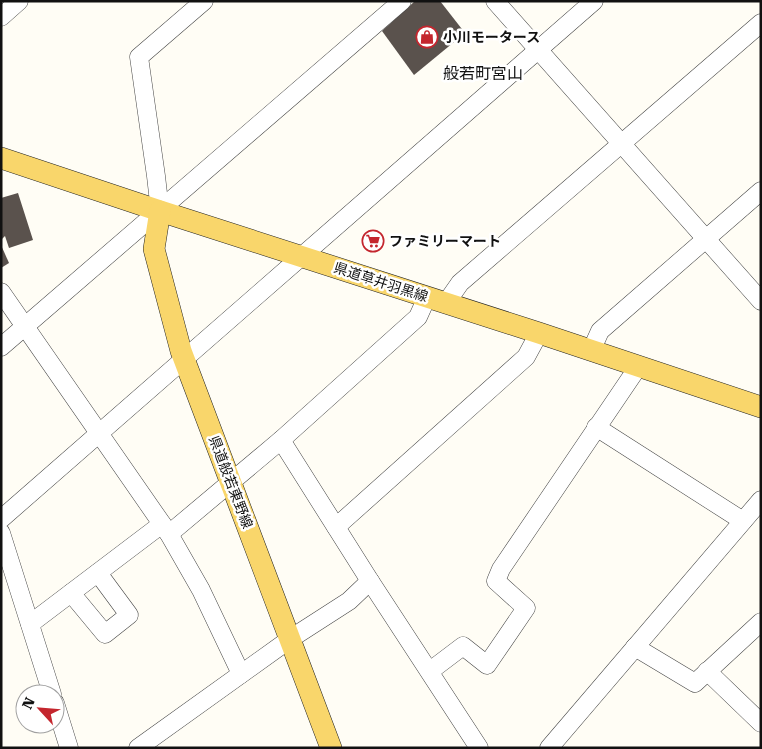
<svg xmlns="http://www.w3.org/2000/svg" width="762" height="749" viewBox="0 0 762 749" font-family="'Roboto Serif','Noto Sans JP',serif">
  <style>
    .building { fill: #5a524d }
    .lines { fill: none; stroke-linecap: round; stroke-linejoin: round }
    .minor-casing { stroke: #444; stroke-width: 19 }
    .major-casing { stroke: #222; stroke-width: 22 }
    .minor { stroke: #fff; stroke-width: 18 }
    .major { stroke: #f9d66b; stroke-width: 21 }
    .labels { text-anchor: middle; stroke-width: 5; stroke-linejoin: round; paint-order: stroke }
    .poi-label { font-size: 14px; font-weight: bold; fill: #111; stroke: #fff; text-anchor: start }
    .street-label { font-size: 14px; fill: #111; stroke: #fff }
    .quarter-label { font-size: 16px; fill: #111; stroke: #fff }
  </style>
  <rect width="100%" height="100%" fill="#fffdf5"/>
  <g class="building">
    <path d="M415,1h25l25,32 -51,42 -32,-44z"/>
    <path d="M18,193l15,47 -24,8 -4,-12 -4,4v-42z"/>
    <path d="M1,245l8,18 -8,5z"/>
  </g>
  <g class="lines">
    <g class="minor-casing">
      <g id="minor">
        <path d="M495,1l266,300"/>
        <path d="M1,17l18,-16"/>
        <path d="M160,211l-4,-35 -17,-119 65,-56"/>
        <path d="M1,292l168,242 32,56 40,84"/>
        <path d="M446,303l14,-20 301,-260"/>
        <path d="M1,347l401,-346"/>
        <path d="M591,351l9,-20 161,-140"/>
        <path d="M596,427l147,94"/>
        <path d="M281,440l89,141 109,167"/>
        <path d="M1,519l593,-518"/>
        <path d="M336,527l190,-170 13,-24"/>
        <path d="M1,533l51,161"/>
        <path d="M169,534l112,-94 137,-123 9,-20"/>
        <path d="M71,593l34,41 24,-19 -31,-42"/>
        <path d="M30,624l132,-100"/>
        <path d="M635,647l60,36 66,-61"/>
        <path d="M430,671l33,-25 24,19 39,-57 -30,-27 5,-12 137,-202"/>
        <path d="M707,671l54,52"/>
        <path d="M55,703l14,45"/>
        <path d="M138,748l152,-109 59,-38 21,-20"/>
        <path d="M549,748l212,-248"/>
      </g>
    </g>
    <g class="major-casing">
      <g id="major">
        <path d="M1,158l159,53 379,122 222,74"/>
        <path d="M160,211l-6,38 27,102 150,397"/>
      </g>
    </g>
    <use href="#minor" class="minor"/>
    <use href="#major" class="major"/>
  </g>
  <defs>
    <g id="shop-ring" transform="scale(1.125)"><circle r="9.5" fill="#fff" stroke="#c4262e" stroke-width="1.5"/><path d="M-5-2.5h2.3a2.7 3.5 0 0 1 5.4 0H5L5.5 6h-11ZM-1.5-2.5h3a1.5 2.3 0 0 0-3 0Z" fill="#c4262e"/></g>
    <g id="supermarket-ring" transform="scale(1.125)"><circle r="9.5" fill="#fff" stroke="#c4262e" stroke-width="1.5"/><path d="M-6-5.5h2.5l.6 2H6L4.5 2H-2.5L-4.4-4H-6ZM-1.5 3.2a1.3 1.3 0 1 0 .1 0ZM3 3.2a1.3 1.3 0 1 0 .1 0Z" fill="#c4262e"/></g>
  </defs>
  <g fill-rule="evenodd">
    <use href="#shop-ring" x="427" y="37"/>
    <use href="#supermarket-ring" x="373" y="241"/>
  </g>
  <g class="labels">
    <g class="poi-label">
      <text x="443" y="42">小川モータース</text>
      <text x="389" y="246">ファミリーマート</text>
    </g>
    <g class="street-label">
      <text transform="translate(381 282) rotate(18)" y="5">県道草井羽黒線</text>
      <text transform="translate(231 482) rotate(69)" y="5">県道般若東野線</text>
    </g>
    <g class="quarter-label">
      <text x="483" y="79">般若町宮山</text>
    </g>
  </g>
  <rect width="762" height="749" fill="none" stroke="#111111" stroke-width="5"/>
  <g transform="translate(40 709) rotate(296)"><circle r="24" fill="#ffffff" stroke="#a0a0a0"/>
  <path d="M0-4L9 19L0 12L-9 19Z" fill="#c4262e"/>
  <text y="-8" font-size="14" font-weight="bold" text-anchor="middle" fill="#111111">N</text>
  </g>
</svg>
